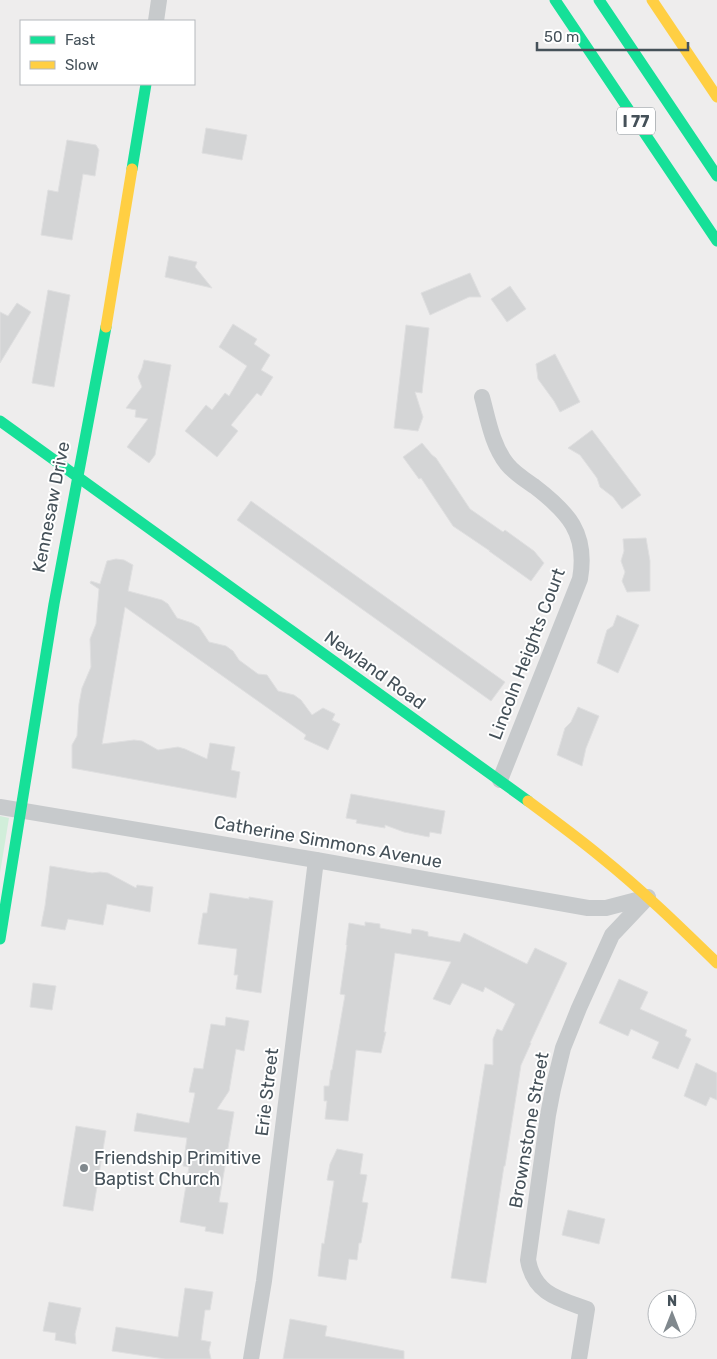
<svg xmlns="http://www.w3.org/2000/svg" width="717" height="1359" viewBox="0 0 717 1359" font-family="Rubik,sans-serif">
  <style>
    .green { fill: #d1eeda }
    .building { fill: #d4d5d6; stroke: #dfdfe0 }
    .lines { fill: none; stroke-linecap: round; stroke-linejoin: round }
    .street { stroke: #c7cacc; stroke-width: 16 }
    .fast { stroke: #16e098; stroke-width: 11 }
    .slow { stroke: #ffcf43; stroke-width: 11 }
    .poi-dot { fill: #80888d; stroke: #fff; stroke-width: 2 }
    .labels { text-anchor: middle; stroke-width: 4; stroke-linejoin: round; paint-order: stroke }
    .shield { fill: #fff; stroke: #7d858b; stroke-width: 1 }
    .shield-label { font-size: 16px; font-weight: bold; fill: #455159 }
    .street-label { font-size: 18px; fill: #455159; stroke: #fff }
    .poi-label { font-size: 18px; fill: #455159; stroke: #fff; text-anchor: start }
  </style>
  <rect width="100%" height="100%" fill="#eeeded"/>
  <path class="green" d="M0,816l9,2 -9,55z"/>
  <g class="building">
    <path d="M206,128l41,7 -5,25 -40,-7z"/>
    <path d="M67,140l29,5 3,5 -4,26 -12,-2 -11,66 -31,-5 7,-45 10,2z"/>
    <path d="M169,256l28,6 -2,5 17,21 -47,-11z"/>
    <path d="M470,273l11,24h-12l-39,18 -9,-22z"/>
    <path d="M510,286l16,23 -19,13 -16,-23z"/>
    <path d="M48,290l22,5 -16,92 -22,-4z"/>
    <path d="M17,303l14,9 -31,51v-51l8,4z"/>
    <path d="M233,324l24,15 -3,5 16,11 -9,15 12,7 -12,19 -4,-3 -26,32 7,6 -21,26 -32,-26 21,-26 6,5 13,-17 4,3 18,-30 -28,-19z"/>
    <path d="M406,325l23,3 -7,65 -7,-1 8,25 -5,14 -24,-3z"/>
    <path d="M555,354l25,48 -20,10 -6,-11 -16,-22 -2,-15z"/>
    <path d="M144,360l27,5 -16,90 -6,8 -22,-16 21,-28 -13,-2 1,-7 -10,-2 16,-21 -4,-10 4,-9z"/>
    <path d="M592,430l49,65 -19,14 -9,-12 -13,-10 -3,-9 -17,-23 -12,-7z"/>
    <path d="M422,443l10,12 4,3 34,51 33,23 2,-2 29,21 10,12 -13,18 -42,-30h1l-37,-25 -32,-48 -2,1 -16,-22z"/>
    <path d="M251,501l254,181 -14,19 -254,-181z"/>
    <path d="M646,538l4,23v30l-23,1 -5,-11 3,-9 -4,-11 3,-10 -1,-12z"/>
    <path d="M116,559l8,1 9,5 -5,26 34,9 6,4 9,14 15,5 7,4 10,15 17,4 7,5 6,9 19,14 9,1 11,16 16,4 7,5 11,15 11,-7 12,6 -3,6 8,4 -12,26 -24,-11 2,-4 -181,-128 -23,137 32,-4 8,1 16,9 20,-3 7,2 22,10 3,-16 25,4 -4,23 9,2 -4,26 -164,-30v-23l5,-9 2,-32 3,-16 9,-21 -1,-28 6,-15 3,-35 -9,-6 1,-2 9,3 7,-23z"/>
    <path d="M617,615l22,10 -21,48 -21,-10 10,-33 6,-4z"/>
    <path d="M578,707l21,9 -13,32 -4,18 -25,-11 8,-27 6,-6z"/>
    <path d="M351,794l94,17 -4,23 -11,-2 -1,5 -25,-5 -19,-7v3l-29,-5 1,-3 -11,-2z"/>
    <path d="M50,866l42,7 8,-1 8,1 28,15 1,-3 16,2 -3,25 -43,-8 -4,21 -35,-6 -3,11 -24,-4 4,-20z"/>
    <path d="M210,893l39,6v-2l24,4 -12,92 -25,-4 2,-14h-4l3,-26 -39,-5 5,-31h4z"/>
    <path d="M365,922l15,2v4l31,6 1,-5 8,1 8,2v4l32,6 4,-9 63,31 8,-16 32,15 -37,80h1l-10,22 -16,101h-1l-18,117 -35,-5 34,-214 8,1v-26l4,-10 5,2 13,-27 -30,-17 -2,5 -21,-9 -12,22 -17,-6 18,-37 -56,-9 -11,79h2l-5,21 -25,-3 -8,71 -23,-2 2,-18h-3v-15h5l2,-16h1l13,-75 -5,-1 7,-49h-1l3,-22 16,3z"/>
    <path d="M619,979l29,13 -8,17 47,21 -2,6 6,3 -13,30 -26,-11 7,-16 -28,-13 -3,7 -29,-13z"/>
    <path d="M33,983l23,3 -4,24 -22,-3z"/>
    <path d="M226,1017l23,4 -5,30 -8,-2 -7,42 -12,18 17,3 -15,90 9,1 -5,31 -18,-3 1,-4 -26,-5 9,-55 -6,-1 4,-28 -53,-7 3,-18 52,10 6,-30 -6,-1 5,-24 9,1 8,-45 14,2z"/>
    <path d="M696,1063l21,10v27l-7,-3 -4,9 -22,-10z"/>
    <path d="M76,1126l30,5 -13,80 -30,-5z"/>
    <path d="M337,1149l26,5 -3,20 7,1 -5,27 6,1 -7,40h-2l-2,17 -8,-1 -3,21 -28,-4 4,-33 2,1 10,-63 -7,-1 3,-16z"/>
    <path d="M568,1210l37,9 -6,25 -37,-9z"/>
    <path d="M185,1288l28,4 -3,18h-5l-4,30 10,2 -2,8 2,9h-46l-53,-8 4,-24 62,10z"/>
    <path d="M49,1302l32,6 -6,26 1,10 -21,-4 1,-7 -13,-2z"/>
    <path d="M290,1319l37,7 -2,10 79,15v8h-121z"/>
  </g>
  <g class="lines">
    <g class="street">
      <path d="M156,21l3,-21"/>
      <path d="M482,397c6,22 10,48 25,67 7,9 18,16 27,22 34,26 54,47 46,93l-80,201"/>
      <path d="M0,807l316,53 272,48h18l42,-11"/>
      <path d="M251,1359l13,-78 52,-421"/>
      <path d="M579,1359l8,-50c-28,-10 -53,-15 -59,-49l20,-145 5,-26 10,-41 16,-40 33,-73 35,-37"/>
    </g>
    <g class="fast">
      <path d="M555,0l162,241"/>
      <path d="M599,0l118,176"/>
      <path d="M132,169l14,-85"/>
      <path d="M0,421l528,380"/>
      <path d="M0,939l54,-335 52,-277"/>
    </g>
    <g class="slow">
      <path d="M652,0l65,97"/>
      <path d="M106,327l26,-158"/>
      <path d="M528,801c24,18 49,36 73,56 41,33 78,69 116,106"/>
    </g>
  </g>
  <circle class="poi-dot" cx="84" cy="1168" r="5"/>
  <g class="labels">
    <rect class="shield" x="617" y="107.5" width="38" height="27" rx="4"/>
    <g class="shield-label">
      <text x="636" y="127">I 77</text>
    </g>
    <g class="street-label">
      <text transform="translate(51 507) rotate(-79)" y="6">Kennesaw Drive</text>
      <text transform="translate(527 654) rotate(-69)" y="6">Lincoln Heights Court</text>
      <text transform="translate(375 670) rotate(36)" y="6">Newland Road</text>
      <text transform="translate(328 842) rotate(10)" y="6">Catherine Simmons Avenue</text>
      <text transform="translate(267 1092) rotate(-83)" y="6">Erie Street</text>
      <text transform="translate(529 1130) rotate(-80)" y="6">Brownstone Street</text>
    </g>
    <g class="poi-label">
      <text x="94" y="1164">Friendship Primitive<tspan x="94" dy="21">Baptist Church</tspan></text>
    </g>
  </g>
  <rect x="20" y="20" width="175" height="65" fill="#ffffff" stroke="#b5b9bd"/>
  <rect x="30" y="36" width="25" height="8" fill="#16e098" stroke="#b5b9bd"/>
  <text x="65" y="45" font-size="15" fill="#455159">Fast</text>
  <rect x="30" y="61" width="25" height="8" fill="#ffcf43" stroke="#b5b9bd"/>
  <text x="65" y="70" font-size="15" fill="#455159">Slow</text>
  <g transform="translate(672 1314)"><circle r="24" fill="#ffffff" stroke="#b5b9bd"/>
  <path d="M0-4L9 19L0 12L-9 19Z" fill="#80888d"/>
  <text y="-8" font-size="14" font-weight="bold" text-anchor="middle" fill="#455159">N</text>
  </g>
  <path d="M537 42v8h151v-8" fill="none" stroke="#455159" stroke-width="2.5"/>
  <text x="544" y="42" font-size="15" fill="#455159" stroke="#ffffff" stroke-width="4" paint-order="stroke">50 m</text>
</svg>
